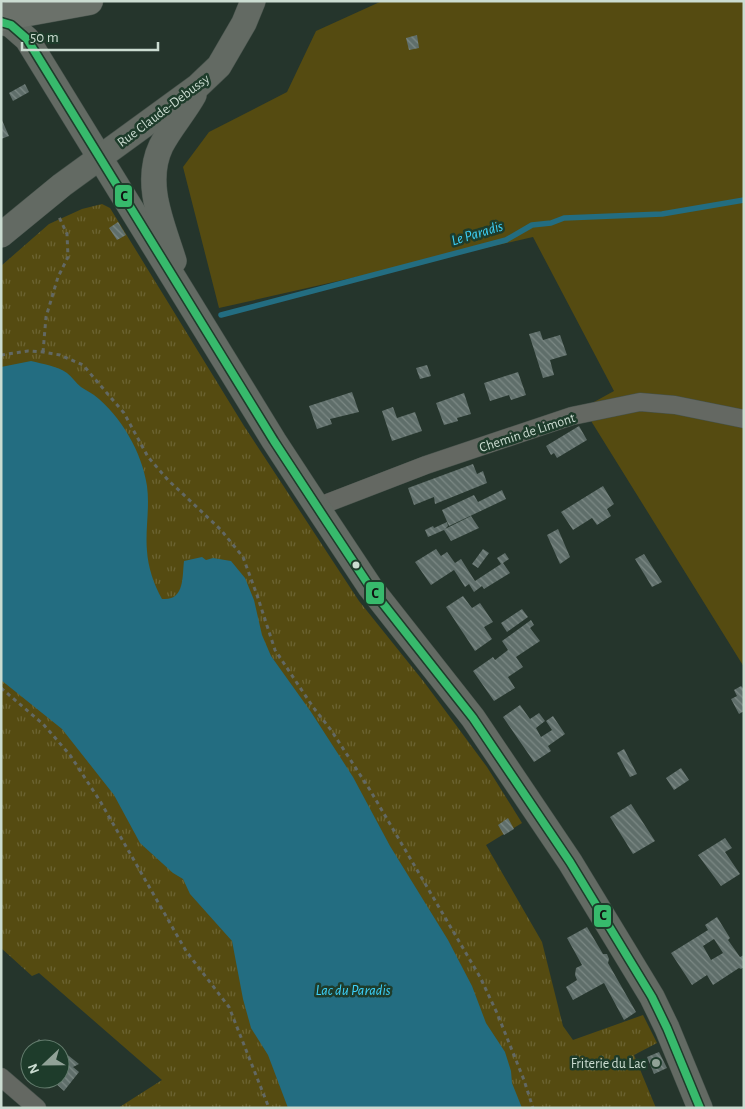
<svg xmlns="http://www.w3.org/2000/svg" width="745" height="1109" viewBox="0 0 745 1109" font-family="'Alegreya Sans',sans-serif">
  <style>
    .grass { fill: #554b11 }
    .park { fill: url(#park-tufts) }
    .water { fill: #236d81 }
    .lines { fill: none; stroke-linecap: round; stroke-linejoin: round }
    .stream { stroke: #236d81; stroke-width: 5.5 }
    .building { fill: url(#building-back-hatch); fill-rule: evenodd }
    .minor-casing { stroke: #45514a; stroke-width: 19 }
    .secondary-casing { stroke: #45514a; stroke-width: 26 }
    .primary-casing { stroke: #45514a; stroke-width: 29 }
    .path { stroke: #626863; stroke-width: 3; stroke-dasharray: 4 4; stroke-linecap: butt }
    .minor { stroke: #646862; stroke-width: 18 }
    .secondary { stroke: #636a63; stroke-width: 25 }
    .primary { stroke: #6b716a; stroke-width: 28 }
    .bus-1-casing { stroke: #1e3c2b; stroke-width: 11 }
    .bus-1 { stroke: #37ba6c; stroke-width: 8 }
    .bus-dot { fill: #cbdcd1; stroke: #1e3c2b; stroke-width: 2 }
    .poi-dot { fill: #91a297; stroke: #1e3c2b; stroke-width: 2 }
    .labels { text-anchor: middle; stroke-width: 5; stroke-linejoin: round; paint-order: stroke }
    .street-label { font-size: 14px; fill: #cbdcd1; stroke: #1e3c2b }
    .poi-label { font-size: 14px; fill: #cbdcd1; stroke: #1e3c2b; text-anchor: end }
    .water-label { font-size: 15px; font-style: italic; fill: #3dd1fa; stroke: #1e3c2b }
    .line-badge { stroke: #1e3c2b; stroke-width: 2 }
    .pale-badge-label { font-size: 14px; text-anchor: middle; font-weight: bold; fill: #111 }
  </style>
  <defs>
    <pattern id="park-tufts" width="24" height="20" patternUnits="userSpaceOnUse" patternTransform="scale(1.25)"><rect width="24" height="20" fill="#554b11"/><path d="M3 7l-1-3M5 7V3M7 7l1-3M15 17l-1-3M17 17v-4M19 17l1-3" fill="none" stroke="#6c6433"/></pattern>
    <pattern id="building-back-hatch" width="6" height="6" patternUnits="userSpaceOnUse" patternTransform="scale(1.25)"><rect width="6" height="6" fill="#5f6e6a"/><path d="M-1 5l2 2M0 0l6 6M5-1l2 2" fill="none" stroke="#7c8985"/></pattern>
  </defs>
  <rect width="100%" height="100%" fill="#25352c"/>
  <path class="grass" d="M382,1h362v666l-161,-259 31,-17 -81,-154 -314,71 -36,-141 26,-35 78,-40 29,-61z"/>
  <path class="park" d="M102,204l8,4 134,218 115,175 65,81 63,85 35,56 -36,22 56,97 21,84 10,14 70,-25 14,28 -23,12 22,53h-538l44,-28 -123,-107 -7,3 -31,-28v-682l48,-42 33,-15z"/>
  <path class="water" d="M31,361c12,3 26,5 36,12 5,4 9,10 14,14 4,3 9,5 13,8 27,21 48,57 53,91 3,22 -2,44 0,65 1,16 7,34 15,48 23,2 20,-22 22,-38l18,-4 4,3 7,-2 18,3 14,17 9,22 8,35 9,21 40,56 42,65 37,69 58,94 24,46 14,37 19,29 6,19 1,12 10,25h-234l-20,-53 -17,-27 -8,-29 -11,-58 -42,-47 -7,-15 -10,-6 -33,-30 -26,-48 -52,-66 -61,-49v-313z"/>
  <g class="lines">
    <path class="stream" d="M221,315l285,-75 26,-15 19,-2 13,-5 98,-4 82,-14"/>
  </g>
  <g class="building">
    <path d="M417,35l2,13 -10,2 -3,-12z"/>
    <path d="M25,84l4,8 -16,9 -4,-8z"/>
    <path d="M1,118l8,18 -8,3z"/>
    <path d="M118,222l8,13 -9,5 -8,-12z"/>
    <path d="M540,331l3,9 17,-5 7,20 -17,5 4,15 -11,3 -14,-44z"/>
    <path d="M427,365l4,11 -11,3 -4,-11z"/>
    <path d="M518,372l8,23 -15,5 -2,-5 -19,6 -6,-18z"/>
    <path d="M352,392l7,20 -29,7 2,5 -15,5 -8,-23z"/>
    <path d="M464,393l7,21 -14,4 1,3 -14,4 -8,-22z"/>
    <path d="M393,407l4,11 18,-6 7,19 -30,10 -10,-30z"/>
    <path d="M579,426l8,14 -30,18 -3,-5 -3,2 -5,-9z"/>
    <path d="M473,464l4,10 6,-3 4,12 -52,21 -1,-7 -20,8 -6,-17z"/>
    <path d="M603,486l11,18 -7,5 4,7 -14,9 -5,-7 -19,12 -12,-18z"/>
    <path d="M502,490l4,9 -57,27 -7,-16 32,-15 4,7z"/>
    <path d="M471,516l8,12 -28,13 -7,-11 -16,7 -3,-7 8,-4 1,2 13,-6 1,4 -3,3z"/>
    <path d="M558,529l12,28 -10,7 -13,-29z"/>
    <path d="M436,549l5,7 6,-4 8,11 6,-4 14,22 26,-17 -4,-6 8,-5 4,6 -6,4 7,10 -26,16 -2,-3 -8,6 -5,-8 -4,3 -11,-17 -23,15 -16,-23z"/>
    <path d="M483,549l6,4 -11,15 -6,-4z"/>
    <path d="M644,554l18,28 -10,5 -17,-28z"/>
    <path d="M463,596l9,12 8,-5 13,19 -9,5 8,12 -17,12 -29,-44z"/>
    <path d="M522,609l6,8 -21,15 -6,-9z"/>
    <path d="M531,620l3,5 -4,3 10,13 -24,16 7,10 -15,10 7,11 -21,13 -21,-30 20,-14 2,3 13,-10 -6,-9z"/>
    <path d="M741,686l3,3v22l-5,3 -8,-15 6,-3 -3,-6z"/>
    <path d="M520,705l10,14 9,-6 6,8 -9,7 5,9 11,-7 -6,-9 7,-5 12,18 -17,12 3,5 -17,11 -31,-45z"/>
    <path d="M624,749l13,25 -7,3 -13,-24z"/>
    <path d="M681,768l8,12 -15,10 -8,-12z"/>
    <path d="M631,804l24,37 -22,13 -23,-37z"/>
    <path d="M508,818l6,11 -10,6 -6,-10z"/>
    <path d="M725,838l7,10 -7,4 15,22 -19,12 -23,-31z"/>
    <path d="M717,917l13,21 -2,2 12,17 4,-2v12l-3,2 -2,-1 -26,17 -6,-10 -15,10 -21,-32 37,-23 -3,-5zM714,939l9,14 -12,7 -8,-14z"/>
    <path d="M587,927l16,27h4l2,5 -1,4 28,49 -12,8 -20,-37 -31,17 -7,-13 11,-7 -2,-5 1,-7 6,-3 -15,-27z"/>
    <path d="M39,1039l12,10h-21z"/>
    <path d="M64,1052l15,12 -6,3 6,5 -15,19 -10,-9 2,-3h4v-22z"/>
    <path d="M659,1052l8,16 -13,6 -7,-17z"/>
  </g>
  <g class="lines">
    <g class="minor-casing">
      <g id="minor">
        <path d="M317,507l109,-42 146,-49 68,-14 35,3 69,14"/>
        <path d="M1,1077l36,31"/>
      </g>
    </g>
    <g class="secondary-casing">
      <g id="secondary">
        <path d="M1,22l10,3 16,14 247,402 53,81 43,65 103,131 97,144 82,135 15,31 33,80"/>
        <path d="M1,235l61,-50 136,-99 21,-20 25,-43 9,-22"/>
        <path d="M174,261c-11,-36 -31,-77 -13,-115 9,-18 23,-33 33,-51"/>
      </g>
    </g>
    <g class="primary-casing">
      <path id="primary" d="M1,17l88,-16"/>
    </g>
    <g class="path">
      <path d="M43,352l3,-35 12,-40 10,-20 -1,-23 -8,-17 2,-2"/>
      <path d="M1,355l27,-4 15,1 17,3 23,10 41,48 24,44 20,23 53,50 22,27 14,38 18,55 38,57 18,23 39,60 110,187 17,36 27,67 9,28"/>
      <path d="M1,688l42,36 27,31 30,46 86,150 43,56 40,101"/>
    </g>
    <use href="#minor" class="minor"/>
    <use href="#secondary" class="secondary"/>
    <use href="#primary" class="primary"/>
    <g class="bus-1-casing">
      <path id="bus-1" d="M1,22l10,3 16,14 247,402 53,81 43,65 103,131 97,144 82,135 15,31 33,80"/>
    </g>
    <use href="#bus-1" class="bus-1"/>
  </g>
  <circle class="bus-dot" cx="356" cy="565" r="4.5"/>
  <circle class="poi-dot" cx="656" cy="1063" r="5"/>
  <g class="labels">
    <g class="street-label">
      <text transform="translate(163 110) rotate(-37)" y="5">Rue Claude-Debussy</text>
      <text transform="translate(527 432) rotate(-18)" y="5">Chemin de Limont</text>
    </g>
    <g class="poi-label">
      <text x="646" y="1068">Friterie du Lac</text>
    </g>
    <g class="water-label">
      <text transform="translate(477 233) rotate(-17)" y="5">Le Paradis</text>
      <text x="353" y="995">Lac du Paradis</text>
    </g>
  </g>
  <g class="line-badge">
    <rect x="114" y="184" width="19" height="24" rx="5" fill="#37ba6c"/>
    <rect x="365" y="581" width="20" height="24" rx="5" fill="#37ba6c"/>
    <rect x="593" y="904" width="19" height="24" rx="5" fill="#37ba6c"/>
  </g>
  <g class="pale-badge-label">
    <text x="124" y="201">C</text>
    <text x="375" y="598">C</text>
    <text x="603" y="920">C</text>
  </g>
  <rect width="745" height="1109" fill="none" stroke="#cbdcd1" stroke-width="5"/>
  <g transform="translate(45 1064) rotate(248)"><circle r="24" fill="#1e3c2b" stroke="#637c6d"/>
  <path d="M0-4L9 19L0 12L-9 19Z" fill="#91a297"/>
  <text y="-8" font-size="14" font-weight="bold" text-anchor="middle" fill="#cbdcd1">N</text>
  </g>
  <path d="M22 42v8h136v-8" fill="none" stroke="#cbdcd1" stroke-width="2.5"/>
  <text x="30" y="42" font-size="15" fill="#cbdcd1" stroke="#1e3c2b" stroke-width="4" paint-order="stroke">50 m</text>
</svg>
